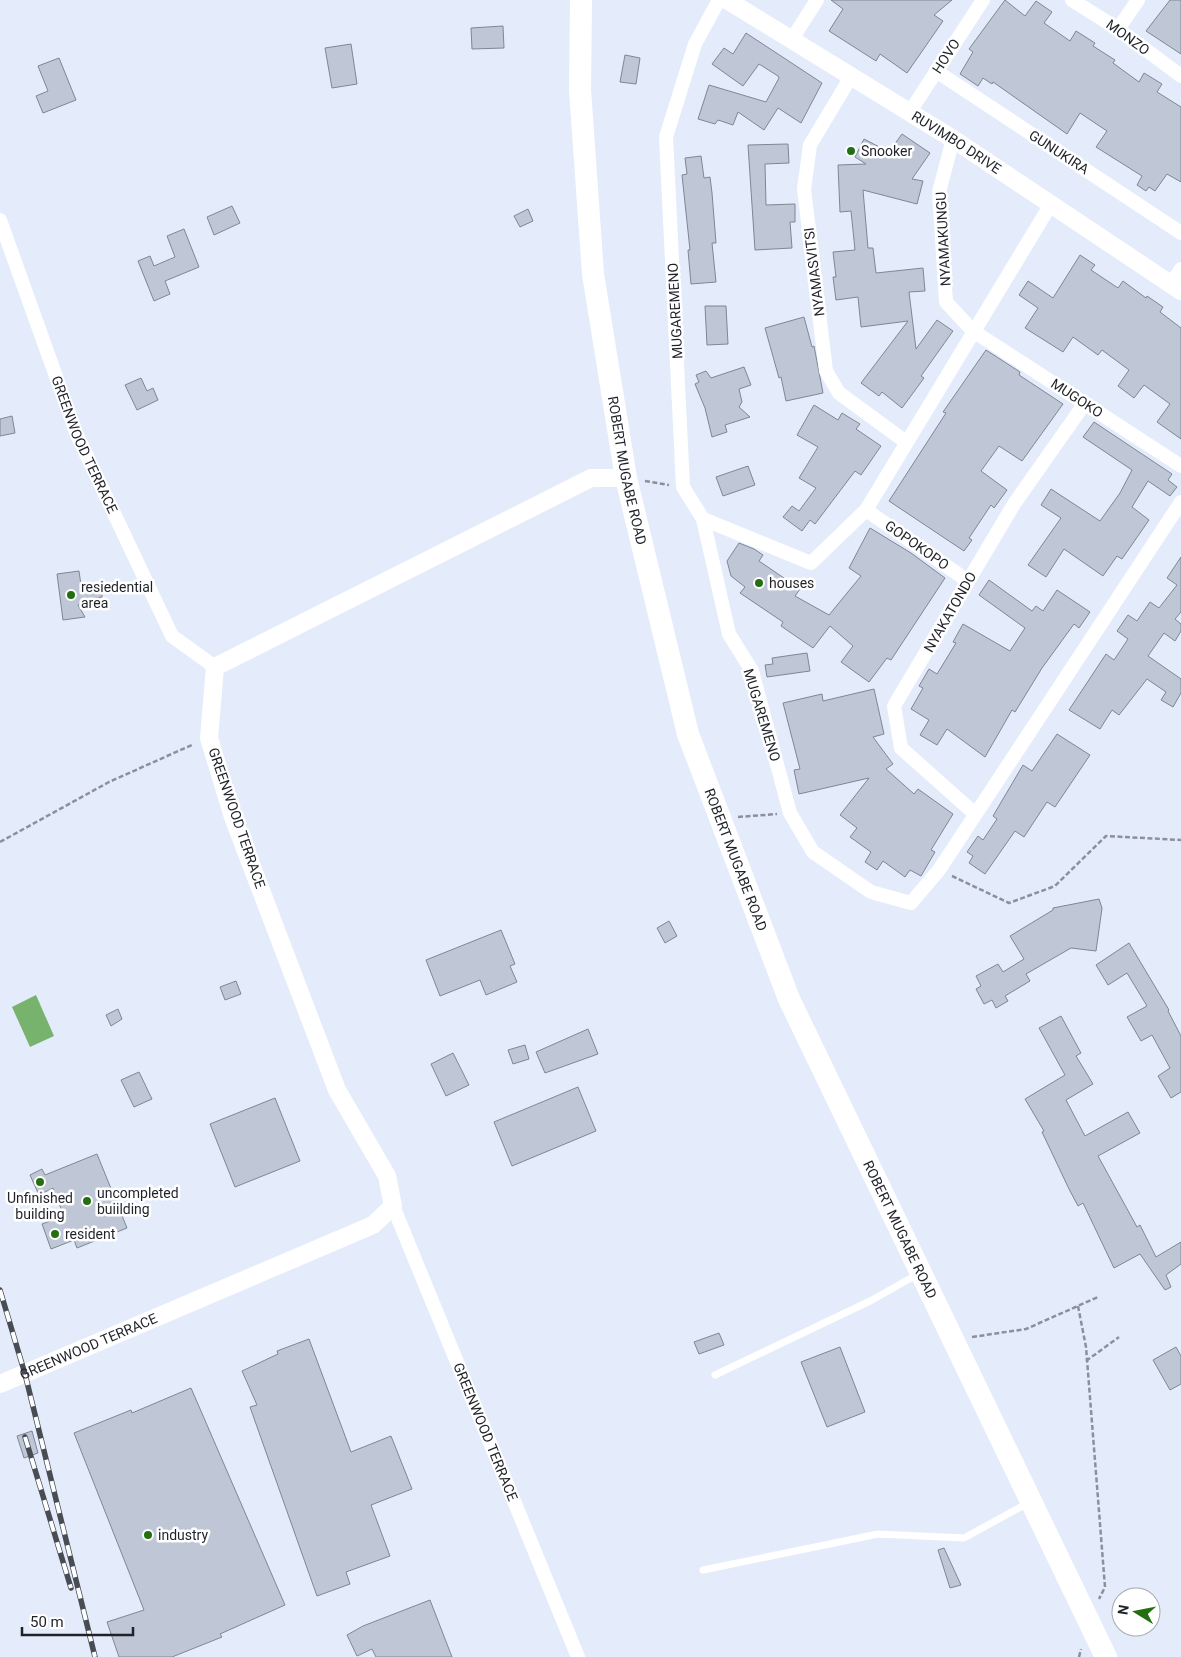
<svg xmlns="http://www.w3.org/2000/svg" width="1181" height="1657" viewBox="0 0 1181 1657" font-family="Roboto,sans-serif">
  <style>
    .water { fill: #77b36c }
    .building { fill: #bfc7d7; stroke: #7f8695 }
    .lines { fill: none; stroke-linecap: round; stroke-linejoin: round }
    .path { stroke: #8b909c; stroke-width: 2.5; stroke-dasharray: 5 2.5; stroke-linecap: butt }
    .service { stroke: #fff; stroke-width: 7 }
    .minor { stroke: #fff; stroke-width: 14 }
    .tertiary { stroke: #fff; stroke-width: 18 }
    .primary { stroke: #fff; stroke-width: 22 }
    .rail-casing { stroke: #484c54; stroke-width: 5.5 }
    .rail { stroke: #fff; stroke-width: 4; stroke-dasharray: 11; stroke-linecap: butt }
    .poi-dot { fill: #236f12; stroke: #fff; stroke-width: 2 }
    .labels { text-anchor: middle; stroke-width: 5; stroke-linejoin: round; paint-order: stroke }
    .street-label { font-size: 14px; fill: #1f2228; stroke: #fff }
    .poi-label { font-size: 14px; fill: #1f2228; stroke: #fff; text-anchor: start }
  </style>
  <rect width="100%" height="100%" fill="#e4ecfc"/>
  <path class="water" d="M36,995l18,41 -24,11 -18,-40z"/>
  <g class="building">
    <path d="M831,0h121l-18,15 9,6 -36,52 -27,-19 -4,7 -47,-30 14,-22z"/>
    <path d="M1005,0l20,16 11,-15 16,11 -8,11 26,18 6,-10 19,12 -2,3 22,14 -2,3 26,19 5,-9 18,11 -5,8 24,15v75l-14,-8 -12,17 -6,-4 -3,4 -9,-6 5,-9 -46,-29 11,-16 -27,-18 -13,21 -74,-52 -1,2 -9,-6 -5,8 -18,-12 13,-22 -4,-3z"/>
    <path d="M1170,0h11v54l-35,-23z"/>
    <path d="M503,26l1,22 -32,1 -1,-21z"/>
    <path d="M746,33l76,50 -21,40 -23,-15 -14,22 -26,-18 -5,13 -15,-5 -3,4 -17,-5 11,-34 57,17 13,-24 -1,-2 -19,-12 -16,22 -31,-22 12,-16 9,6z"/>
    <path d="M351,44l6,40 -25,4 -7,-40z"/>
    <path d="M625,55l15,3 -4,26 -16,-2z"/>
    <path d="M59,58l17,42 -33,13 -7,-17 12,-5 -10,-25z"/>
    <path d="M902,134l28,19 -18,26 11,2 -6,23 -54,-14 5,58h5l3,25 47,-5 2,23 -16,1 7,57 21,-29 16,11 -32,45 3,2 -22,30 -20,-16 -3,4 -18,-13 47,-62 -47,6 -3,-30 -22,3 -3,-23h3l-3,-25 22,-2 -4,-39 -11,1 -2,-47 28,-1 -11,-7 9,-18 25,13z"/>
    <path d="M788,144l1,19 -24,1 1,41 29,-1v18h-5l2,26 -37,2 -7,-105z"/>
    <path d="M701,156l3,22 6,-1 2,16 4,50h-4l4,39 -25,2 -3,-34h2l-8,-75 5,-1 -2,-16z"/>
    <path d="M232,206l8,17 -26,12 -7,-18z"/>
    <path d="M528,209l5,12 -13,6 -6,-11z"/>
    <path d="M184,229l15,38 -34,14 5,13 -16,7 -16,-40 12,-5 4,10 21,-9 -8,-21z"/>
    <path d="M1080,255l15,10 -4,5 27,18 5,-7 23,17 1,-2 16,11 -3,5 21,16v111l-24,-17 13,-18 -26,-19 -10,13 -16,-12 11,-16 -27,-20 -4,5 -25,-18 -10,15 -38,-24 13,-20 -19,-13 9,-14 25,17z"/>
    <path d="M705,306h21l2,38 -21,1z"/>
    <path d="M804,317l8,30 2,-1 9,47 -37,8 -5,-24 -2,1 -14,-50z"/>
    <path d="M986,350l34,22 -1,3 44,29 -41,57 -23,-15 -18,25 26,19 -13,18 -3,-3 -22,33 3,2 -8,11 -75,-50 57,-88 -3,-1z"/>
    <path d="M744,367l7,18 -12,4 3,13 -3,5 11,10 -25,8 2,7 -15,5 -7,-29 -10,-24 4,-2 -3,-7 10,-4 5,7z"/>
    <path d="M141,378l6,13 6,-3 5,12 -21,10 -12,-25z"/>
    <path d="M814,405l24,15 4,-7 18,11 -4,5 25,17 -20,29 -6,-4 -40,53 -5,-4 -8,11 -19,-14 9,-11 7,5 17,-23 -17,-10 19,-31 -21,-12z"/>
    <path d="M12,416l3,17 -15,3v-17z"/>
    <path d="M1094,422l78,52 -4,6 9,7 -7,9 -22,-15 -16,26 17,13 -27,39 -5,-3 -14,20 -39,-27 -18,28 -18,-12 33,-47 -20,-13 10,-16 49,32 20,-28 12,-23 -49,-33z"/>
    <path d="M748,466l7,19 -32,11 -7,-19z"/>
    <path d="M870,528l41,25 34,25 -54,82 -4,-2 -18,24 -28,-20 12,-16 -23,-20 -17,22 -32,-22 2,-4 -43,-29 5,-6 -14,-11 -4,-15 12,-18 15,6 9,6 -4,6 41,28 -5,7 34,19 32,-39 -12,-8z"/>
    <path d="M1181,557v55l-6,7 6,5v7l-6,10 -11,-8 -16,23 33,23v14l-8,14 -12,-7 5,-8 -19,-13 -28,36 -7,-5 -12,19 -31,-19 37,-56 8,6 14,-21 -11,-8 11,-16 9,6 13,-19 9,6 18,-23 -10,-7z"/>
    <path d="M79,571l2,14h21v12l-6,1v7h-18l7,12 -22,3 -6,-46z"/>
    <path d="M989,580l43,31 4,-5 7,5 14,-21 33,22 -11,16 -5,-4 -32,44 -27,44 -3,-2 -27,47 -38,-28 -10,16 -17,-10 9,-15 -18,-11 12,-21 -4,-2 10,-17 8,5 19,-31 -3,-1 10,-18 47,27 15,-23 -46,-33z"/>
    <path d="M807,653l3,18 -43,6 -2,-12 8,-1 -1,-6z"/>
    <path d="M874,689l10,45 -11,3 20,27 -7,5 28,25 4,-5 35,25 -22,36 4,2 -14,24 -11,-6 -5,7 -22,-16 -6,9 -12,-8 6,-10 -21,-15 7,-9 -17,-13 29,-37 -70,16 -5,-24 6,-1 -17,-66 39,-9 1,7z"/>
    <path d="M1057,734l33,21 -35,52 -8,-5 -23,35 -9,-6 -30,43 -16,-11 4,-7 -6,-4 11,-16 5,4 14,-21 -4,-3 30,-51 9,6z"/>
    <path d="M1099,899l3,9 -6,43 -25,-3 -45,26 4,7 -25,15 3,5 -12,7 -4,-8 -8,4 -8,-15 5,-3 -5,-10 22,-12 5,8 21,-13 -14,-23 43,-26v-2z"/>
    <path d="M669,921l8,15 -12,7 -8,-15z"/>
    <path d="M501,930l14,34 -5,2 7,16 -31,13 -6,-15 -40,16 -14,-36z"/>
    <path d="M1129,943l40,67 -1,1 13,25v56l-10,6 -13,-22 12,-8 -18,-33 -11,6 -14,-24 20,-11 -20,-33 -19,12 -12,-20z"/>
    <path d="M236,981l5,13 -16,6 -5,-13z"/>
    <path d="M118,1009l4,10 -11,7 -5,-11z"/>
    <path d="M1061,1016l20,37 -5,3 17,28 -27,16 19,36 43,-24 12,21 -42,23 39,71 3,-2 16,32 25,-15v22l-15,11 5,12 -6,3 -25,-36 -26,14 -31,-65 -5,3 -9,-17 -27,-57 2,-1 -19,-32 40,-24 -26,-47z"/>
    <path d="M588,1029l10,25 -53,19 -9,-21z"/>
    <path d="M525,1045l4,14 -16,5 -5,-14z"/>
    <path d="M453,1053l16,32 -23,11 -15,-32z"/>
    <path d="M139,1072l13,27 -18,8 -13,-27z"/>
    <path d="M578,1087l18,44 -84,35 -18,-44z"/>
    <path d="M275,1098l25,63 -65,26 -25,-63z"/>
    <path d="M97,1154l30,74 -50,20 -3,-8 -23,9 -9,-25 22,-8 -11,-28 -14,7 -9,-20 12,-6 3,6z"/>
    <path d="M719,1333l5,12 -25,9 -5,-12z"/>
    <path d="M309,1339l42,113 40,-16 21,53 -41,16 19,51 -44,16 4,12 -33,12 -67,-189 7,-2 -15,-34 36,-17 -1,-3z"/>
    <path d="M840,1347l25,65 -38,15 -26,-65z"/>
    <path d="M1176,1347l5,9v28l-11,6 -17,-30z"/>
    <path d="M191,1388l94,217 -65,29 2,3 -50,20h-53l-12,-35 37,-12 -70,-177 57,-23 1,3z"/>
    <path d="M32,1431l6,22 -14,5 -7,-22z"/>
    <path d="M944,1548l17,37 -11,3 -12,-38z"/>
    <path d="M430,1600l22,57h-76l-4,-8 -15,7 -10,-21 16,-9z"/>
  </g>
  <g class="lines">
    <g class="path">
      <path d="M645,481l24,4"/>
      <path d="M738,817l39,-3"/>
      <path d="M0,842l109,-60 85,-38"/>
      <path d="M952,876l57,27 46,-17 51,-50 75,4"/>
      <path d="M1078,1306l8,41 19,240 -6,12"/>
      <path d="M972,1337l54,-8 72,-32"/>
      <path d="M1086,1361l33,-24"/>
      <path d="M1079,1657l2,-8"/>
    </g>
    <g class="service">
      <path d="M715,1375l157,-75 46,-26"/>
      <path d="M703,1570l175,-36 86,4 64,-35"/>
    </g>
    <g class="minor">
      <path d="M719,0l-24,44 -29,93 17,350 20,32 26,115 23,37 38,142 23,39 58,40 40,11 28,-33 242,-368"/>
      <path d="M1072,0l46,29 63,47"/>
      <path d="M1118,29l20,-29"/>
      <path d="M792,39l25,-39"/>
      <path d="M936,71l245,162"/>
      <path d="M852,75l-42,70 -6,44 22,182 13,22 67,49"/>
      <path d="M909,113l74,-113"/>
      <path d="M953,139l-14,53 7,110 27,29 208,135"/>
      <path id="s1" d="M0,220l77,215 95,201 43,31"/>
      <path d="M1171,284l10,-15"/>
      <path d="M866,510l102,71"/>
      <path d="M703,519l108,44 55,-53 185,-306"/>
      <path d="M974,813l-73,-65 -7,-42 120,-202 71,-101"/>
      <path id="s2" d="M393,1206l185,451"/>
    </g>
    <g class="tertiary">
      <path id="s3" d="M727,0l226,139 228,152"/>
      <path id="s4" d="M0,1384l373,-159 20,-19 -6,-30 -50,-86 -104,-273 -24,-79 6,-71 376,-189h35"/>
    </g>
    <path class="primary" id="s5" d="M581,0l-1,90 13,184 33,204 62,256 101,265 317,658"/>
    <g class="rail-casing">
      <g id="rail">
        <path d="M0,1290l25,84 70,283"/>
        <path d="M25,1437l46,151"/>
      </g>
    </g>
    <use href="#rail" class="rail"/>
  </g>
  <g class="poi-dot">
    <circle cx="851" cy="151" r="5"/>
    <circle cx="759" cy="583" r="5"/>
    <circle cx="71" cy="595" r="5"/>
    <circle cx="40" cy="1182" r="5"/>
    <circle cx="87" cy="1201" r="5"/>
    <circle cx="55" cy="1234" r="5"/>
    <circle cx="148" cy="1535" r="5"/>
  </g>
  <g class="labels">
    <g class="street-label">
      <text transform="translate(1128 37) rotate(36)" y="5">MONZO</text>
      <text transform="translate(946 56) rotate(-57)" y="5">HOVO</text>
      <text dy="5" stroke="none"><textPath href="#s3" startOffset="270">RUVIMBO DRIVE</textPath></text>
      <text transform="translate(1059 152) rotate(33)" y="5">GUNUKIRA</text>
      <text transform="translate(943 239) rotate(-93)" y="5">NYAMAKUNGU</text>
      <text transform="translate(814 272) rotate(-97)" y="5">NYAMASVITSI</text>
      <text transform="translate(675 311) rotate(-93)" y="5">MUGAREMENO</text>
      <text transform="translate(1077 398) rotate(33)" y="5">MUGOKO</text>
      <text dy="5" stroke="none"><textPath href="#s1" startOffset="240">GREENWOOD TERRACE</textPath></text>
      <text dy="5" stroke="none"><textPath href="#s5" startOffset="474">ROBERT MUGABE ROAD</textPath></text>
      <text transform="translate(917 545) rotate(35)" y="5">GOPOKOPO</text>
      <text transform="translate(950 612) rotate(-60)" y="5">NYAKATONDO</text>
      <text transform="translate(762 715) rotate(73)" y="5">MUGAREMENO</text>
      <text transform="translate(237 818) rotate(71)" y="5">GREENWOOD TERRACE</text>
      <text dy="5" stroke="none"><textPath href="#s5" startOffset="879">ROBERT MUGABE ROAD</textPath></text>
      <text dy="5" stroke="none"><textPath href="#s5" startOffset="1284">ROBERT MUGABE ROAD</textPath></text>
      <text dy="5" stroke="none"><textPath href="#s4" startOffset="96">GREENWOOD TERRACE</textPath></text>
      <text dy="5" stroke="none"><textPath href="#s2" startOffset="244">GREENWOOD TERRACE</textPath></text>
    </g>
    <g class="poi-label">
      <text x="861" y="156">Snooker</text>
      <text x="769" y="588">houses</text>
      <text x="81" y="592">resiedential<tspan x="81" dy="16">area</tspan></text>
      <text x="97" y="1198">uncompleted<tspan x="97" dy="16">buiilding</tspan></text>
      <text x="40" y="1203" text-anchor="middle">Unfinished<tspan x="40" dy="16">building</tspan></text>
      <text x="65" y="1239">resident</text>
      <text x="158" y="1540">industry</text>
    </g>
  </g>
  <g transform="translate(1136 1612) rotate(280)"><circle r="24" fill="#ffffff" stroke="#a5a7a9"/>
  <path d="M0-4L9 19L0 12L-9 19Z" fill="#236f12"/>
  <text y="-8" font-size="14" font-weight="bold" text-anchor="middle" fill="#1f2228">N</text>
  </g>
  <path d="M22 1627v8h111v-8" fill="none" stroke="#1f2228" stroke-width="2.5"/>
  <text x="30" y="1627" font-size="15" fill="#1f2228" stroke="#ffffff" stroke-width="4" paint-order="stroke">50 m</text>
</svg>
